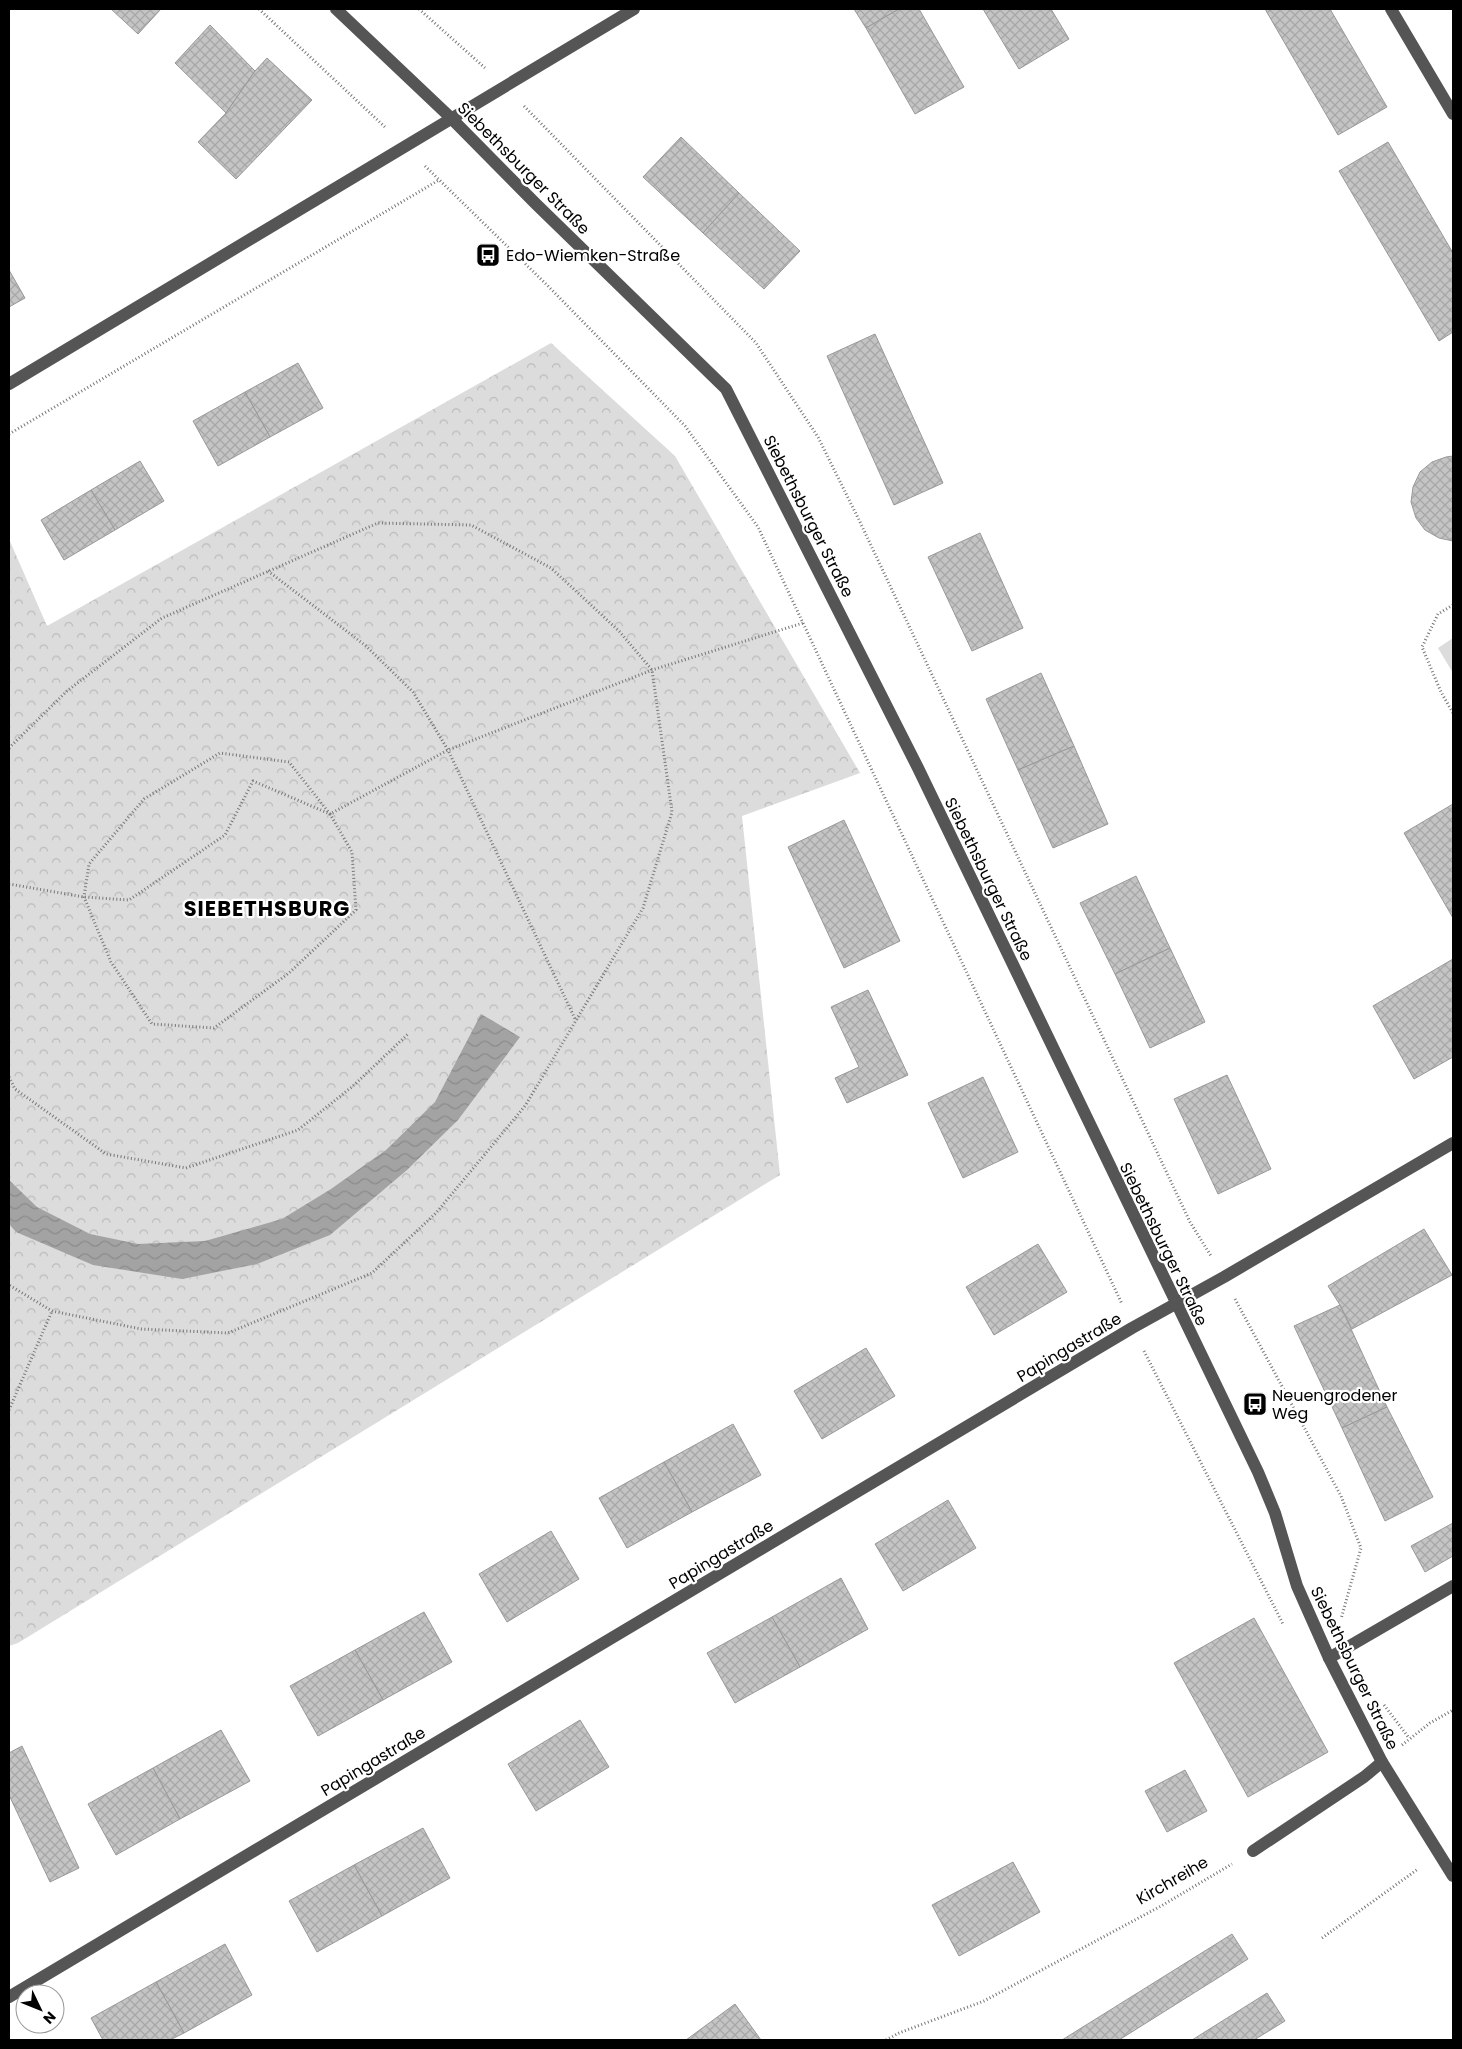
<svg xmlns="http://www.w3.org/2000/svg" width="1462" height="2049" viewBox="0 0 1462 2049" font-family="Poppins,sans-serif">
  <style>
    .park { fill: url(#park-crowns) }
    .pitch { fill: #dcdcdc }
    .water { fill: url(#water-waves) }
    .building { fill: url(#building-cross-hatch); stroke: #999 }
    .lines { fill: none; stroke-linecap: round; stroke-linejoin: round }
    .path { stroke: #777; stroke-width: 3; stroke-dasharray: 1 2.5; stroke-linecap: butt }
    .minor { stroke: #555; stroke-width: 12 }
    .labels { text-anchor: middle; stroke-width: 4.5; stroke-linejoin: round; paint-order: stroke }
    .street-label { font-size: 16px; fill: #000; stroke: #fff }
    .poi-label { font-size: 16px; fill: #000; stroke: #fff; text-anchor: start }
    .district-label { font-size: 21px; font-weight: bold; letter-spacing: 1px; fill: #000; stroke: #fff }
  </style>
  <defs>
    <pattern id="park-crowns" width="20" height="18" patternUnits="userSpaceOnUse" patternTransform="scale(1.25)"><rect width="20" height="18" fill="#dcdcdc"/><path d="M2 6a3 3 0 1 1 6 0M12 15a3 3 0 1 1 6 0" fill="none" stroke="#bbb"/></pattern>
    <pattern id="water-waves" width="16" height="10" patternUnits="userSpaceOnUse" patternTransform="scale(1.25)"><rect width="16" height="10" fill="#a3a3a3"/><path d="M0 5q4-4 8 0t8 0" fill="none" stroke="#8b8b8b"/></pattern>
    <pattern id="building-cross-hatch" width="8" height="8" patternUnits="userSpaceOnUse" patternTransform="scale(1.25)"><rect width="8" height="8" fill="#c4c4c4"/><path d="M0 0l8 8M0 8l8-8" fill="none" stroke="#a7a7a7"/></pattern>
  </defs>
  <rect width="100%" height="100%" fill="#fff"/>
  <path class="park" d="M551,343l124,113 185,317 -118,43 38,359 -762,468 -9,3v-1107l38,87z"/>
  <path class="pitch" d="M1453,638v35l-15,-25z"/>
  <path class="water" d="M481,1014l39,23 -62,83 -51,50 -77,65 -73,29 -75,15 -89,-14 -77,-33 -7,-8v-44l28,27 53,27 48,10 67,-3 77,-22 49,-30 55,-39 49,-48z"/>
  <g class="building">
    <path d="M111,9h50l-23,25z"/>
    <path d="M854,9h45l-33,19z"/>
    <path d="M899,9h20l45,78 -49,27 -49,-86z"/>
    <path d="M983,9h68l18,30 -50,30z"/>
    <path d="M1265,9h65l57,98 -49,28z"/>
    <path d="M210,25l45,46 -29,42 -51,-50z"/>
    <path d="M267,58l45,42 -76,79 -38,-37 28,-29 29,-42z"/>
    <path d="M681,137l58,56 -36,40 -60,-56z"/>
    <path d="M1388,142l65,111v79l-14,9 -100,-170z"/>
    <path d="M739,193l61,58 -36,38 -61,-56z"/>
    <path d="M9,270l16,28 -16,9z"/>
    <path d="M875,334l68,149 -49,22 -67,-149z"/>
    <path d="M298,363l25,45 -53,29 -25,-45z"/>
    <path d="M245,392l25,45 -52,29 -25,-45z"/>
    <path d="M1453,456v85l-14,-3 -14,-8 -9,-12 -5,-16 2,-15 7,-15 12,-10 14,-5z"/>
    <path d="M140,461l24,40 -49,29 -24,-40z"/>
    <path d="M91,490l24,40 -51,30 -23,-40z"/>
    <path d="M980,533l43,95 -51,23 -44,-94z"/>
    <path d="M1041,673l33,73 -56,24 -32,-71z"/>
    <path d="M1074,746l34,78 -55,24 -35,-78z"/>
    <path d="M1453,804v114l-49,-85z"/>
    <path d="M844,820l56,121 -56,27 -56,-121z"/>
    <path d="M1136,876l34,72 -55,26 -35,-71z"/>
    <path d="M1170,948l35,74 -55,26 -35,-74z"/>
    <path d="M1453,959v98l-39,22 -41,-73z"/>
    <path d="M868,990l40,85 -61,28 -12,-25 24,-11 -28,-60z"/>
    <path d="M1227,1075l44,94 -53,25 -44,-95z"/>
    <path d="M983,1077l35,75 -55,26 -35,-75z"/>
    <path d="M1424,1229l28,46 -100,54 -12,-24 -12,-19z"/>
    <path d="M1038,1244l29,48 -73,43 -28,-48z"/>
    <path d="M1340,1305l47,102 -45,21 -48,-102z"/>
    <path d="M866,1348l29,48 -73,43 -28,-48z"/>
    <path d="M1387,1407l46,90 -48,24 -43,-93z"/>
    <path d="M733,1424l28,51 -69,37 -28,-50z"/>
    <path d="M664,1462l28,50 -65,36 -28,-50z"/>
    <path d="M948,1500l28,48 -73,43 -28,-47z"/>
    <path d="M1453,1523v33l-28,16 -14,-26z"/>
    <path d="M551,1531l28,48 -72,43 -28,-48z"/>
    <path d="M841,1578l27,51 -68,38 -28,-50z"/>
    <path d="M424,1612l28,50 -69,38 -28,-50z"/>
    <path d="M772,1617l28,50 -65,36 -28,-50z"/>
    <path d="M1254,1618l74,134 -80,45 -74,-134z"/>
    <path d="M355,1650l28,50 -65,36 -28,-50z"/>
    <path d="M580,1720l29,47 -73,44 -28,-47z"/>
    <path d="M221,1730l29,51 -70,38 -27,-51z"/>
    <path d="M22,1746l57,122 -29,14 -41,-87v-42z"/>
    <path d="M153,1768l27,51 -64,36 -28,-51z"/>
    <path d="M1185,1770l22,41 -40,21 -22,-41z"/>
    <path d="M423,1828l27,50 -68,38 -28,-51z"/>
    <path d="M1013,1862l27,50 -81,44 -27,-51z"/>
    <path d="M354,1865l28,51 -65,36 -28,-51z"/>
    <path d="M1232,1934l16,25 -129,81h-57z"/>
    <path d="M225,1944l27,51 -68,38 -28,-51z"/>
    <path d="M156,1982l28,51 -14,7h-67l-12,-22z"/>
    <path d="M1267,1993l18,28 -31,19h-62z"/>
    <path d="M735,2004l26,36h-75z"/>
  </g>
  <g class="lines">
    <g class="path">
      <path d="M259,9l127,119"/>
      <path d="M419,9l66,59"/>
      <path d="M524,106l232,237 62,94 42,85 330,700 21,34"/>
      <path d="M425,166l122,119 138,141 73,101 364,777"/>
      <path d="M9,434l430,-254"/>
      <path d="M268,571l98,75 47,46 35,58 128,271"/>
      <path d="M1453,605l-15,9 -16,33 19,45 12,21"/>
      <path d="M9,748l58,-57 95,-73 216,-95 93,2 80,43 68,63 33,39 20,142 -29,96 -118,198 -89,107 -64,60 -144,60 -87,-4 -89,-18 -43,-26"/>
      <path d="M9,884l75,13 45,3 96,-65 28,-54 77,33 22,38 4,58 -67,63 -75,55 -62,-4 -41,-62 -27,-65 5,-33 55,-65 76,-46 69,9 41,52 118,-64 204,-80 151,-47"/>
      <path d="M9,1077l6,12 91,65 80,14 112,-38 55,-44 56,-53"/>
      <path d="M1235,1299l106,197 20,52 -20,71"/>
      <path d="M1144,1351l139,273"/>
      <path d="M9,1410l43,-99"/>
      <path d="M1384,1705l25,33"/>
      <path d="M1402,1745l28,-22 23,-13"/>
      <path d="M1322,1938l96,-69"/>
      <path d="M886,2040l13,-7 85,-32 177,-95 71,-42"/>
    </g>
    <g class="minor">
      <path d="M336,9l115,109 85,86 190,185 192,379 340,704 17,41 22,73 32,72 53,104 71,114"/>
      <path d="M1391,9l62,105"/>
      <path d="M9,384l625,-375"/>
      <path d="M1329,1658l124,-72"/>
      <path d="M1253,1851l111,-74 18,-15"/>
      <path d="M9,1997l1123,-669 92,-51 229,-134"/>
    </g>
  </g>
  <defs>
    <g id="bus-square" transform="scale(1.25)"><rect x="-9" y="-9" width="18" height="18" rx="4" fill="#000" stroke="#fff"/><path d="M-5-6H5V4H4V6H2V4H-2V6H-4V4H-5ZM-3.5-4V0h7V-4ZM-3.5 1.2v1.5H-2V1.2ZM2 1.2v1.5H3.5V1.2Z" fill="#fff"/></g>
  </defs>
  <g fill-rule="evenodd">
    <use href="#bus-square" x="488" y="255"/>
    <use href="#bus-square" x="1255" y="1404"/>
  </g>
  <g class="labels">
    <g class="street-label">
      <text transform="translate(524 168) rotate(45)" y="6">Siebethsburger Straße</text>
      <text transform="translate(809 516) rotate(63)" y="6">Siebethsburger Straße</text>
      <text transform="translate(989 879) rotate(64)" y="6">Siebethsburger Straße</text>
      <text transform="translate(1164 1244) rotate(64)" y="6">Siebethsburger Straße</text>
      <text transform="translate(1069 1347) rotate(-31)" y="6">Papingastraße</text>
      <text transform="translate(721 1554) rotate(-31)" y="6">Papingastraße</text>
      <text transform="translate(1355 1668) rotate(64)" y="6">Siebethsburger Straße</text>
      <text transform="translate(373 1761) rotate(-31)" y="6">Papingastraße</text>
      <text transform="translate(1172 1880) rotate(-30)" y="6">Kirchreihe</text>
    </g>
    <g class="poi-label">
      <text x="506" y="261">Edo-Wiemken-Straße</text>
      <text x="1272" y="1401">Neuengrodener<tspan x="1272" dy="18">Weg</tspan></text>
    </g>
    <g class="district-label">
      <text x="267" y="916">SIEBETHSBURG</text>
    </g>
  </g>
  <rect width="1462" height="2049" fill="none" stroke="#000000" stroke-width="20"/>
  <g transform="translate(40 2009) rotate(133)"><circle r="24" fill="#ffffff" stroke="#999999"/>
  <path d="M0-4L9 19L0 12L-9 19Z" fill="#000000"/>
  <text y="-8" font-size="14" font-weight="bold" text-anchor="middle" fill="#000000">N</text>
  </g>
</svg>
